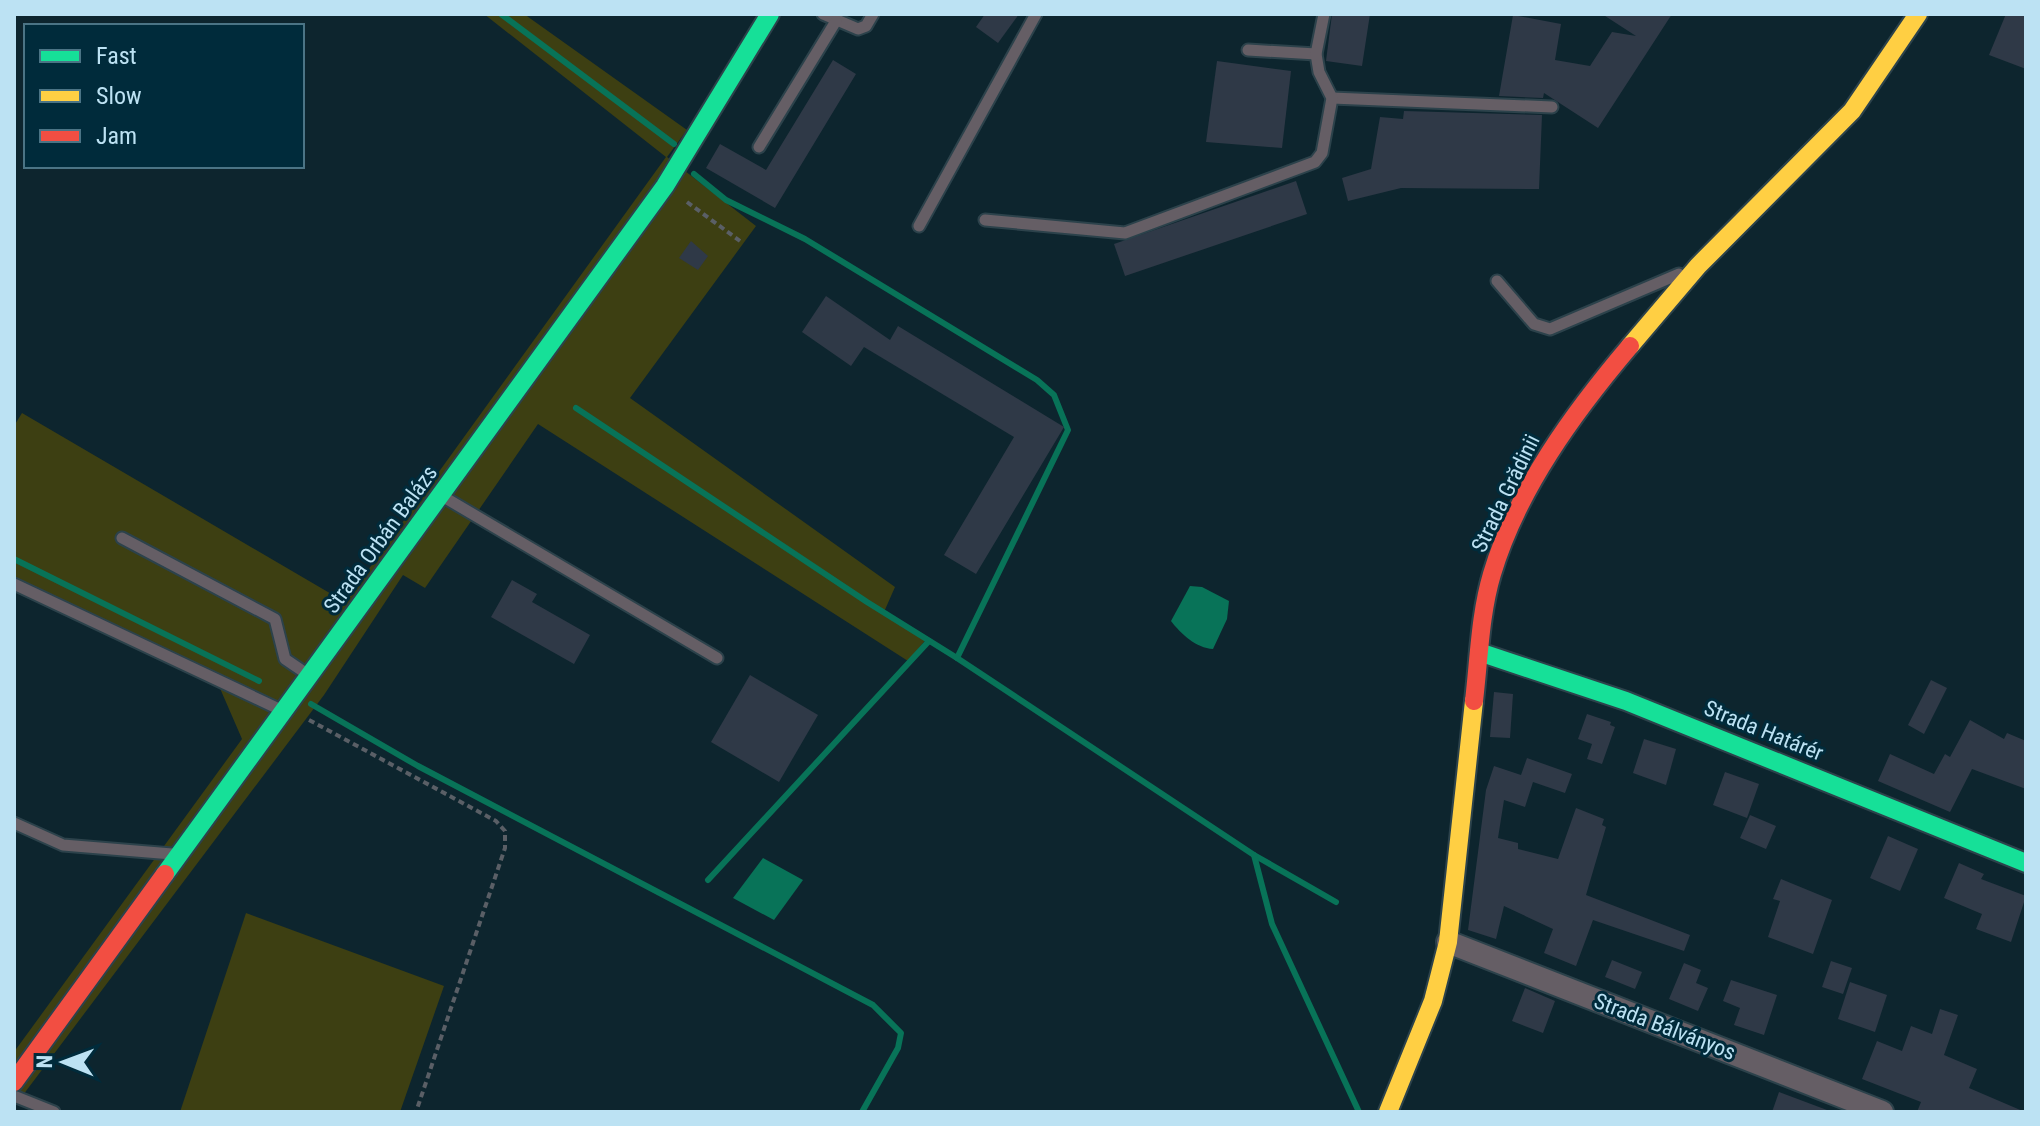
<svg xmlns="http://www.w3.org/2000/svg" width="2040" height="1126" viewBox="0 0 2040 1126" font-family="'Roboto Condensed',sans-serif">
  <style>
    .green { fill: #3d3f12 }
    .water { fill: #087358 }
    .lines { fill: none; stroke-linecap: round; stroke-linejoin: round }
    .stream { stroke: #087358; stroke-width: 6 }
    .building { fill: #2f3947 }
    .lane-casing { stroke: #2c424b; stroke-width: 15 }
    .street-casing { stroke: #2c424b; stroke-width: 26 }
    .fast-casing { stroke: #2c424b; stroke-width: 22 }
    .slow-casing { stroke: #2c424b; stroke-width: 22 }
    .jam-casing { stroke: #2c424b; stroke-width: 22 }
    .path { stroke: #5a5f66; stroke-width: 4; stroke-dasharray: 6 4; stroke-linecap: butt }
    .lane { stroke: #655e65; stroke-width: 11 }
    .street { stroke: #655e65; stroke-width: 22 }
    .fast { stroke: #16e098; stroke-width: 18 }
    .slow { stroke: #ffcf43; stroke-width: 18 }
    .jam { stroke: #f24e42; stroke-width: 18 }
    .labels { text-anchor: middle; stroke-width: 6; stroke-linejoin: round; paint-order: stroke }
    .street-label { font-size: 22px; fill: #bce2f3; stroke: #002b3b }
  </style>
  <rect width="100%" height="100%" fill="#0d252e"/>
  <g class="green">
    <path d="M484,14h40l163,116 -20,27 89,69 -126,172 265,189 -11,25 44,25 -20,24 -370,-237 -113,164 -22,-13 -79,120 -310,412v-55l228,-313 -23,-53 -205,-97v-163l8,-13 323,189 321,-445z"/>
    <path d="M246,913l198,73 -44,126h-220z"/>
  </g>
  <g class="water">
    <path d="M1190,586l12,1 27,14 -2,18 -14,30c-17,-1 -32,-15 -42,-28z"/>
    <path d="M763,858l40,22 -29,40 -41,-22z"/>
  </g>
  <g class="lines">
    <g class="stream">
      <path d="M501,14l173,130"/>
      <path d="M694,174l32,26 79,39 232,141 17,15 14,35 -111,228 297,197 82,47"/>
      <path d="M576,408l291,194 90,56"/>
      <path d="M14,559l245,122"/>
      <path d="M311,704l107,62 455,239 28,28 -3,15 -36,64"/>
      <path d="M1254,855l18,69 87,188"/>
      <path d="M708,880l221,-239"/>
    </g>
  </g>
  <g class="building">
    <path d="M985,14h34l-21,29 -22,-16z"/>
    <path d="M1332,14h38l-8,52 -36,-5z"/>
    <path d="M1602,14h70l-74,114 -54,-35 -1,5 -44,-2 14,-81 48,9 -6,36 35,6 22,-34 24,4z"/>
    <path d="M2006,14h20v55l-37,-14z"/>
    <path d="M833,60l23,14 -81,134 -69,-40 14,-24 46,26z"/>
    <path d="M1217,61l74,10 -9,77 -76,-6z"/>
    <path d="M1404,111l138,4 -3,74 -138,-1 -53,13 -6,-23 29,-9 9,-52 23,2z"/>
    <path d="M1296,181l11,33 -182,62 -11,-32z"/>
    <path d="M691,241l17,15 -10,14 -19,-12z"/>
    <path d="M826,296l64,44 8,-14 166,101 -88,147 -32,-19 70,-118 -150,-90 -13,19 -49,-34z"/>
    <path d="M512,580l25,14 -5,8 58,33 -16,29 -83,-47z"/>
    <path d="M750,675l68,40 -39,67 -68,-40z"/>
    <path d="M1931,680l16,8 -23,46 -16,-9z"/>
    <path d="M1494,692l19,2 -3,44 -20,-1z"/>
    <path d="M1587,714l24,8 -1,3 5,2 -13,37 -15,-5 5,-15 -14,-5z"/>
    <path d="M1970,720l34,19 3,-6 19,8v48l-54,-20 -22,43 -72,-31 12,-27 44,20 11,-20 5,3z"/>
    <path d="M1644,739l32,10 -10,36 -33,-12z"/>
    <path d="M1527,758l45,16 -7,19 -32,-11 -8,25 -21,-7 -6,38 20,5v6l40,10 18,-51 28,11 -2,6 4,2 -20,68 104,40 -6,16 -91,-31 -17,46 -32,-13 9,-24 -49,-23 -8,33 -28,-9 18,-140 8,-24 27,9z"/>
    <path d="M1725,772l34,12 -12,34 -34,-13z"/>
    <path d="M1750,815l26,11 -10,23 -26,-11z"/>
    <path d="M1888,836l30,13 -18,42 -30,-13z"/>
    <path d="M1959,863l25,11 -3,5 45,17 -15,46 -35,-13 6,-15 -38,-16z"/>
    <path d="M1781,879l51,21 -19,54 -45,-17 12,-36 -7,-2z"/>
    <path d="M1612,960l30,12 -7,17 -30,-12z"/>
    <path d="M1831,961l21,7 -9,26 -21,-7z"/>
    <path d="M1684,963l17,7 -5,13 12,5 -10,23 -29,-12z"/>
    <path d="M1731,980l46,15 -13,40 -30,-10 6,-17 -17,-7z"/>
    <path d="M1850,982l37,13 -12,37 -37,-13z"/>
    <path d="M1525,988l30,13 -12,32 -31,-12z"/>
    <path d="M1940,1009l18,6 -14,40 33,14 -8,19 56,24h-108l4,-10 -59,-23 15,-38 25,10 9,-25 21,8z"/>
    <path d="M1779,1092l48,18v2h-55z"/>
  </g>
  <g class="lines">
    <g class="lane-casing">
      <g id="lane">
        <path d="M823,14l35,15 8,-3 7,-12"/>
        <path d="M1248,50l68,4"/>
        <path d="M1332,98l220,9"/>
        <path d="M759,147l77,-126"/>
        <path d="M985,220l140,13 190,-71 7,-9 10,-55 -13,-26 -3,-18 8,-40"/>
        <path d="M919,226l117,-212"/>
        <path d="M1497,281l37,43 16,5 129,-55"/>
        <path d="M442,496l275,162"/>
        <path d="M122,538l153,81 10,40 22,15"/>
        <path d="M14,584l267,126"/>
        <path d="M14,823l49,22 109,9"/>
        <path d="M14,1096l40,16"/>
      </g>
    </g>
    <g class="street-casing">
      <path id="street" d="M1448,942l434,170"/>
    </g>
    <g class="fast-casing">
      <g id="fast">
        <path d="M1479,652l147,49 400,162"/>
        <path d="M165,874l500,-688 105,-172"/>
      </g>
    </g>
    <g class="slow-casing">
      <g id="slow">
        <path d="M1630,346l68,-80 154,-155 66,-97"/>
        <path d="M1388,1112l45,-111 15,-59 26,-241"/>
      </g>
    </g>
    <g class="jam-casing">
      <g id="jam">
        <path d="M1474,701c5,-42 6,-87 18,-127 25,-84 82,-162 138,-228"/>
        <path d="M14,1082l151,-208"/>
      </g>
    </g>
    <g class="path">
      <path d="M687,202l53,39"/>
      <path d="M309,720l187,101 9,10v17l-89,264"/>
    </g>
    <use href="#lane" class="lane"/>
    <use href="#street" class="street"/>
    <use href="#fast" class="fast"/>
    <use href="#slow" class="slow"/>
    <use href="#jam" class="jam"/>
  </g>
  <g class="labels">
    <g class="street-label">
      <text transform="translate(1505 493) rotate(-64)" y="8">Strada Grădinii</text>
      <text transform="translate(380 539) rotate(-54)" y="8">Strada Orbán Balázs</text>
      <text transform="translate(1764 730) rotate(22)" y="8">Strada Határér</text>
      <text transform="translate(1665 1026) rotate(21)" y="8">Strada Bálványos</text>
    </g>
  </g>
  <rect width="2040" height="1126" fill="none" stroke="#bce2f3" stroke-width="32"/>
  <rect x="24" y="24" width="280" height="144" fill="#002b3b" stroke="#4b7485" stroke-width="2"/>
  <rect x="40" y="50" width="40" height="12" fill="#16e098" stroke="#4b7485" stroke-width="2"/>
  <text x="96" y="64" font-size="24" fill="#bce2f3">Fast</text>
  <rect x="40" y="90" width="40" height="12" fill="#ffcf43" stroke="#4b7485" stroke-width="2"/>
  <text x="96" y="104" font-size="24" fill="#bce2f3">Slow</text>
  <rect x="40" y="130" width="40" height="12" fill="#f24e42" stroke="#4b7485" stroke-width="2"/>
  <text x="96" y="144" font-size="24" fill="#bce2f3">Jam</text>
  <g transform="translate(64 1062) rotate(271)" stroke="#002b3b" stroke-width="6" paint-order="stroke">
  <path d="M0-6L14 30L0 20L-14 30Z" fill="#bce2f3"/>
  <text y="-12" font-size="22" font-weight="bold" text-anchor="middle" fill="#bce2f3">N</text>
  </g>
</svg>
